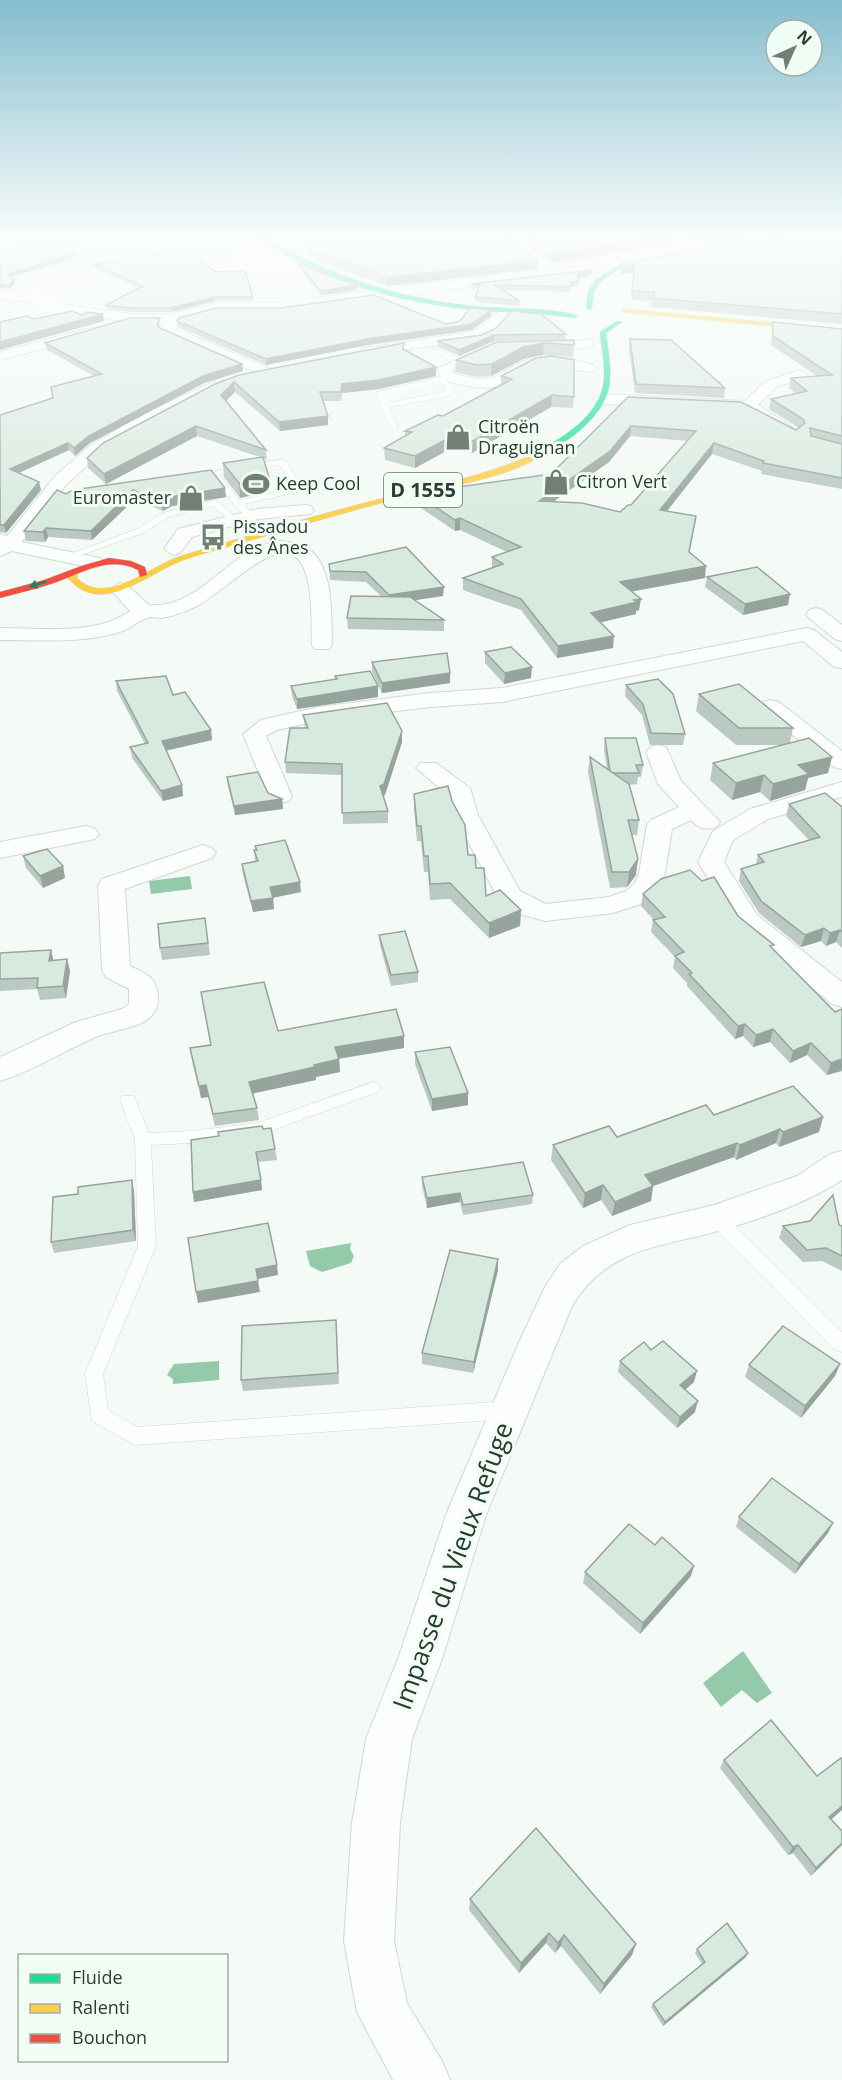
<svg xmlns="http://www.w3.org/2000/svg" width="842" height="2080" viewBox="0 0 842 2080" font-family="'Open Sans',sans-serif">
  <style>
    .green { fill: #dbf7e6 }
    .water { fill: #92caaa }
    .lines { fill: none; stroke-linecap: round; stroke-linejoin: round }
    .lane-casing { stroke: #cfd9d3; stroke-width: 1 }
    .street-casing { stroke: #cfd9d3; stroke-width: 2 }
    .fast-casing { stroke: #cfd9d3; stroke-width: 1 }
    .slow-casing { stroke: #cfd9d3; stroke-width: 1 }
    .jam-casing { stroke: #cfd9d3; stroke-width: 1 }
    .path { stroke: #dbdedc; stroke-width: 1.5; stroke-dasharray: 3 1.5; stroke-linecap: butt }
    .lane { fill: #fdfefe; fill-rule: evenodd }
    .street { fill: #fdfefe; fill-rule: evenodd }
    .fast { fill: #16e098; fill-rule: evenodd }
    .slow { fill: #ffcf43; fill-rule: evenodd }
    .jam { fill: #f24e42; fill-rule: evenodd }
    .street-bridge-casing { stroke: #cfd9d3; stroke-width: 14; stroke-linecap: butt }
    .street-bridge { stroke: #fdfefe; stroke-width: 14 }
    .wall { fill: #bac9c1; fill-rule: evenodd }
    .shaded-wall { fill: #97a49d }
    .building { fill: #d8eae0; stroke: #97a49d; stroke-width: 1.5; fill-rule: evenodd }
    .oneway { fill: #238560 }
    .labels { text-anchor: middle; stroke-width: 6; stroke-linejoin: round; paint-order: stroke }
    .far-poi-label { font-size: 18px; fill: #2d3b32; stroke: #f0fef5; text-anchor: start }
    .shield { fill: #f0fef5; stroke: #68766c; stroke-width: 1.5 }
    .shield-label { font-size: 20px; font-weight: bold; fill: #2d3b32 }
    .near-street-label { font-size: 26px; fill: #2d3b32; stroke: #f0fef5 }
  </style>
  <rect width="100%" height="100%" fill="#f4faf6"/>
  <path class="green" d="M10,237h241v6l3,3 -109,24 -27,-7 -59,6z"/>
  <g class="water">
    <path d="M190,876l2,13 -41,5 -2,-13z"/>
    <path d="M351,1243l-1,6 4,7 -3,7 -29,9 -12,-6 -4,-15z"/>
    <path d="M219,1361v19l-46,4v-5l-6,-4 7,-11z"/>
    <path d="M743,1651l29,42 -15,10 -15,-13 -21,17 -18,-24z"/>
  </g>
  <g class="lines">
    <g class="lane-casing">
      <g id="lane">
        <path d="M702,241l2,3 -148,21 -3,-2z"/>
        <path d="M434,348l28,12 1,2 -7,2 -25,-12z"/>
        <path d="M448,375l4,2 -6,3 10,10 -7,6 -60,11 9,21 -7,2 -11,-24 -3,-14zM439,382l8,8 -3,2 -57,11 -3,-8z"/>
        <path d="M283,459l4,3 16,29 -59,13 11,12 -5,3 -16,-14 -24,-33zM280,465l14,24 -55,11 -20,-26z"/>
        <path d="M215,500l22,18v4h-6l-18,-16 -44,11 -26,16 -70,25 -8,-2 72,-27 26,-16z"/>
        <path d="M373,1082l5,2 3,4 -3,4 -119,43 -68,8 -40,2 5,101 -53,128 5,36 29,17 371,-26 7,3 3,6 -3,6 -7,3 -373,26 -43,-24 -7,-47 53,-128 -3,-107 -15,-39 2,-4h12l15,37 42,-2 67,-8z"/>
        <path d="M716,1211l6,2 120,119v20l-7,-2 -125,-127 -3,-5 3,-5z"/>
      </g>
    </g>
    <g class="street-casing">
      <g id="street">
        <path d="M515,237h40c-9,6 -40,11 -49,4z"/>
        <path d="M665,237h16l25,13 -10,3z"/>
        <path d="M589,265h21l6,4 -6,4h-21l-191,22 -6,-4 6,-4z"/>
        <path d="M380,289l6,4 -1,3 -105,15h-64l-38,10 -3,7 95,41 2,3 -7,4 -103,-43 -2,-3 4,-8h-33l-72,-10 -7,-4 7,-4 72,10h41l44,-11h64z"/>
        <path d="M0,291l35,3 7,4 -7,4 -35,-3z"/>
        <path d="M509,306l7,4 -2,3 -20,20 -13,6 -117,17 -7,-4 7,-4 109,-16c13,-6 23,-22 36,-26z"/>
        <path d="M86,329l5,1v6l-91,24v-8z"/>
        <path d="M588,339l5,1v6l-22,4 -75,1 -44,20 2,3 23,5 15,-1 31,-17 20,-4 24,1 27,7 2,3 -2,3c-12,3 -34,-7 -50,-6 -14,1 -22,9 -33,16 -22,12 -46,5 -68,-1l-6,-11 57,-26 77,-1z"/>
        <path d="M800,370l7,4 -2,3 -29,10 -18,18 33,21 2,3 -8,5 -39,-24 -145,-6 -8,-5 8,-5 144,7 21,-20z"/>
        <path d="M220,379l7,4 -2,3 -64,31 -58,34 -36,33 -45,58 78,16 3,4 -3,4 -7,2 -81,-17 -12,5v-22l7,2 48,-60 36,-31 58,-34z"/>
        <path d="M305,505l6,1 3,4 -3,4 -53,5 -66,18 -12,16 -7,2 -9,-6 14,-20 79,-20z"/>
        <path d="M280,541c7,1 17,1 23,4 32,17 28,70 29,100l-3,4h-14l-3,-4c-1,-22 3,-79 -20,-91 -23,-11 -75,43 -97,53 -11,5 -23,10 -35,11 -5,0 -10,-2 -13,0 -9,3 -15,9 -24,13 -39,13 -83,9 -123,9v-12c41,0 95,8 130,-17l-20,-22 10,-6 7,2 22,20c39,4 70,-35 100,-54 9,-6 21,-8 31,-10z"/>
        <path d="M816,608l7,2 19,15v16l-7,-2 -26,-21 -3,-4 3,-4z"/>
        <path d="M807,628l7,2 28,22v16l-8,-1 -31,-26 -301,61 -72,5 -112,14 -41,9 -11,6 26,60 -3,5 -9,2 -9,-2 -3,-5 -25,-62 18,-14 57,-13 112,-14 72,-5z"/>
        <path d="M771,700l8,2 63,49v18l-8,-2 -71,-55 -3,-5 3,-5z"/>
        <path d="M658,745l8,2 15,34 39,41 -4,5c-11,3 -17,2 -25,-7l-19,9 -7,44 -9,19 -12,11 -31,10 -68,8 -29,-8 -16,-11 -46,-87 -5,-19 -33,-28 4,-5h16l34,25 8,27 42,76 26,13 63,-7 17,-6 9,-8 4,-10 8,-48 4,-5 28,-13 -21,-23 -12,-32 4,-5z"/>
        <path d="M842,782v15l-74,22 -35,21 -9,22 33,53 85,67v25l-10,-3 -95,-77 -39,-65 15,-31 37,-22z"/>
        <path d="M86,826l9,3 4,5 -4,5 -95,19v-16z"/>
        <path d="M203,845l9,3 4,5 -4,5 -87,31 5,77c16,8 27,11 28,30 2,33 -39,31 -62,41 -32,13 -62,34 -96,44v-24l76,-35 46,-13 7,-5v-15l-23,-12 -4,-7 -4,-85 4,-6z"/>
        <path d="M842,1151v29c-35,23 -87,41 -128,52 -59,16 -107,17 -142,74l-86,209 -43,141 -31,83 -12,84 -6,118 13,62 35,58 8,19h-57l-36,-68 -13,-71 8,-118 14,-84 33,-83 47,-141 73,-173 26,-55 15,-23 23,-18 47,-21 84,-20 83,-29 33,-22z"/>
      </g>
    </g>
    <g class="fast-casing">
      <g id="fast">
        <path d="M259,237h7c64,39 133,61 207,69 25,3 86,1 105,10l-3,2c-33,-5 -67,-5 -101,-8 -71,-7 -157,-28 -215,-73z"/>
        <path d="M784,237h14l-173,28 -25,17 -6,10 -2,16 -3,2 -3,-2 2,-16 8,-13 26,-16z"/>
        <path d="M617,321l5,1 -16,11c2,15 5,31 4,46 -1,28 -26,50 -48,65 -8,5 -19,14 -29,14v-4c29,-16 68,-38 71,-75 1,-16 -3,-32 -4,-47z"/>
      </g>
    </g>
    <g class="slow-casing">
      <g id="slow">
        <path d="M624,309l218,20v4l-220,-21z"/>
        <path d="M533,454l7,2c-26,20 -101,33 -135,41 -56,14 -111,30 -166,47 -22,6 -45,11 -65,20 -33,15 -75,51 -106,14l4,-9h6l-1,9c30,30 74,-14 107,-23 64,-19 128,-39 192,-55 53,-14 108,-23 157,-46z"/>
      </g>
    </g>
    <g class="jam-casing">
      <path id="jam" d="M109,558l22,3 14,6 2,8 -7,2 -2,-7c-30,-15 -55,3 -84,13 -18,6 -36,10 -54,15v-6l44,-12 40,-15z"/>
    </g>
    <g class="path">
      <path d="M202,264l51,-12"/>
      <path d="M89,292l42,-10"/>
    </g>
    <use href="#lane" class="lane"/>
    <use href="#street" class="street"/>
    <use href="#fast" class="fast"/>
    <use href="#slow" class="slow"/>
    <use href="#jam" class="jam"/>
    <g class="street-bridge-casing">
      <path id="street-bridge" d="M35,298l24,10"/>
    </g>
    <use href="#street-bridge" class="street-bridge"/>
  </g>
  <g class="wall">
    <path d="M308,237h201l28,24v8l-150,17 -79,-29v-8l2,-10z"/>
    <path d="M529,237h144l-1,6 -121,20 -22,-18z"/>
    <path d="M686,237h69l-49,8 -4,-6 -10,1z"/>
    <path d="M842,237v87l-191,-17 1,-6 -21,-1 3,-28 -13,2z"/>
    <path d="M0,250l76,7 -65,20 3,3 1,4 -6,5h-9z"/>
    <path d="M95,265l121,7 37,25v4h-38l-43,11h-41l-24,-3 -1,-4 33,-17 -43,-19z"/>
    <path d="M299,265l58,25 -36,5 -21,-26z"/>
    <path d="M592,275l-14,4v8h-8v5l-67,-2 17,11v5l-45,-4v-5l3,-8h-7v-5z"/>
    <path d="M491,310v6l-19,14 -104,15 -102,20 -88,-38 -1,-6 269,3 14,-3z"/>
    <path d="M512,311l29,3 25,20 -1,6 -71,1 -35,15 -21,-9v-6l44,-6 14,-7z"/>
    <path d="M773,322l69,7v160l-81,-15 1,-3 -50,-17 -45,57 38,67 -73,13 7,19 -3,1v3l-36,8 13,26 -56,10 -36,-48 -58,-20v-12l29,-10v-11l15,-5 -47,-22 -5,1 -40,-27v-11l136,-19 77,-77 168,33 3,-2 -30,-19 2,-10 25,-6 -7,-5 2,-10 26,-2 -46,-31zM630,436l58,5 -57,64 -11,7 -67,-10 56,-40z"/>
    <path d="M160,324l-1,3 1,1 83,43 -39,12 -114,60 -15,13 -6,-6 -50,23 22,17 -35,43 -6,-1v-117l53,-17 41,-22 -47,-26 -2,-7z"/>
    <path d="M630,339l95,49 -1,10 -89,-5 -6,-44z"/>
    <path d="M574,340l-1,17 -30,-2 -20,4 -32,17 -14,1 -22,-5 1,-12 41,-18z"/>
    <path d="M404,343v7l32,26 -57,13 -37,4 -1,8h-18l5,24 -48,6 -45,-39 -9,9 40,49 1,10 -4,-2 7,33 -30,7 -16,-21 -1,-14 37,-6 -63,-21 -91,48 -18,-16 -1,-10 128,-74z"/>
    <path d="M501,376l73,21 -1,11 -22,-1 -79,46 -20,-5 -37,20 -30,-8 -1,-12 21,-12v-5l38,-15 58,-32z"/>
    <path d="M211,470l15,27 -54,9 -9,5 -28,-12 -43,41 -44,-3 -3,5 -19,-1 -2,-10 42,-37z"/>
    <path d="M406,547l37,49 -28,4 29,20v11l-96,-2 -1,-11 35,-21 -16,-15 -36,-2 -1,-16z"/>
    <path d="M707,577l81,28 -45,10 -38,-28z"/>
    <path d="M485,652l46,26 -27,6 -19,-21z"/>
    <path d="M372,662l78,11v10l-68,10 -10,-21z"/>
    <path d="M335,676l43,21 -81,12 -5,-13 -1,-10 44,-7z"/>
    <path d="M116,681l57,14 38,35 1,10 -46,11 16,34 1,11 -20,5 -31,-43 -2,-11 15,-3 -28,-53z"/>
    <path d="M626,685l59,49 -2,11h-33l-8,-30 -17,-19z"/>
    <path d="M699,694l94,34 -3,15 42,14 -4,16 -20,5 -3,12 -35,11 -10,-9 -28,8 -22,-20 3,-17 69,-18h-46l-40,-34z"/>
    <path d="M303,715l99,16v11l-17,53 -2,1 5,15v12l-45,1 -1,-49 -56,-2 -1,-11 20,-34z"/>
    <path d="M605,738l38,27 -2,12h-3l-1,7 -8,1 10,35 -2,15h-5l4,40 -9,12 -17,1 -22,-116 2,-15 17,12 -3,-19z"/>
    <path d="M227,777l55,22 1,10 -48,6 -7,-29z"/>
    <path d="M414,794l54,61 8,13 10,28 35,14 -1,16 -31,12 -39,-39 -20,1 -2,-28h-4l-3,-31h-4l-3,-32z"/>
    <path d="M789,804l53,3v141l-6,-6 -10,4 -5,-5 -20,6 -42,-34 -20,-32 2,-12 15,-5 2,-9 51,-15 -23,-24z"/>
    <path d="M255,846l46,46 -28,6 1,11 -21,3 -10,-37 -1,-11 13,-2 -1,-12h2z"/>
    <path d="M23,856l40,10 2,12 -22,10 -17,-20z"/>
    <path d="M643,894l95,22 97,96 7,-3v63l-1,-1 -14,4 -20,-20 -17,8 -20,-21 -17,5 -10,-11 -8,3 -48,-53v-3l-14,-15 2,-11 -24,-25 2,-12h1l-13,-14z"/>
    <path d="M205,918l5,37 -48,5 -2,-12z"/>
    <path d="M379,935l39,37v10l-27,4 -11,-41z"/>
    <path d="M0,953l53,7 14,-1 3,12 -4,27 -26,2 -3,-11 -37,2z"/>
    <path d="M278,1031l126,17 -65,11 1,13 -24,5v3l-63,13 4,15 2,12 -44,6 -7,-29 -7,1 -9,-37 -2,-13z"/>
    <path d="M415,1052l53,53 -36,6 -17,-47z"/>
    <path d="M714,1115l109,2 -4,15 -40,15 -3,-4 -40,17 -2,-3 -81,29 -2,15 -39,15 -11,-16 -18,8 -32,-48 2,-15 64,-8z"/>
    <path d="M263,1129l12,20 2,11 -19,2 4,28 -68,12 -1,-10z"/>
    <path d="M422,1177l111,18 -1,9 -69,11 -3,-13 -33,6 -5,-22z"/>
    <path d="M132,1180l2,11 2,50 -82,12 -3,-11 27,-48z"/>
    <path d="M839,1225l3,1v45l-20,-10 -19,1 -24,-24 4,-12z"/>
    <path d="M498,1270l-25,103 -51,-9v-11z"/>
    <path d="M336,1320l3,64 -96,7 -2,-11z"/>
    <path d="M651,1350l43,32 -9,7 10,23 -18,16 -59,-56 2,-11z"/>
    <path d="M840,1364l-5,12 -34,42 -56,-41 4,-12z"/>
    <path d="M739,1517l89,16 -33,41 -59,-47z"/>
    <path d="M585,1572l106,4 -51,58 -57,-51z"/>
    <path d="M724,1760l107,59 11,12 -31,45 -18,-23 -5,2 -68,-87z"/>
    <path d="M470,1899l162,56 -32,39 -39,-48 -6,7 -9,-10 -27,30 -50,-63z"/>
    <path d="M697,1949l49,8 -83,69 -12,-19 2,-3 49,-40 -7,-11z"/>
  </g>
  <g class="shaded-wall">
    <path d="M659,237h14l-1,6 -121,20v-9z"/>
    <path d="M692,237h10v2l-10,1z"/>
    <path d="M707,237h48l-49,8z"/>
    <path d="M76,253v4l-67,21 -1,-4z"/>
    <path d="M537,261v8l-150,17v-9z"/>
    <path d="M635,264v8l-14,2v-8z"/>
    <path d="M592,270v5l-14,4v-5z"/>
    <path d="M14,280l1,4 -6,5 -1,-4z"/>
    <path d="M357,285v5l-36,5v-4z"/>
    <path d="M215,297v4l-43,11 -1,-4z"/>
    <path d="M491,310v6l-19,14 -104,15 -102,20v-6l101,-20 105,-15z"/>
    <path d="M103,314l1,7 -104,29v-8z"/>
    <path d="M494,335v6l-35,15v-6z"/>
    <path d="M544,343l-1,12 -20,4 -32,17 1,-12 31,-17z"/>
    <path d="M242,364l1,7 -39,12 -114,60 -15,13 -1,-8 15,-12 114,-60z"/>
    <path d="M436,367v9l-57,13 -37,4 -1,8 1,-17z"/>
    <path d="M234,382l1,10 -13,12 -1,-9z"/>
    <path d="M552,395l-1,12 -79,46 1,-12z"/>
    <path d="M328,416v9l-48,6 -1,-9z"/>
    <path d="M196,426l1,10 -91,48 -2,-10z"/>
    <path d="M631,426l-1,10 -21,26 -70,50v-11z"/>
    <path d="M452,436v12l-37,20v-12z"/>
    <path d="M68,443l1,7 -57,26 -2,-7z"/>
    <path d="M714,443l-2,11 -53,67 1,-11z"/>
    <path d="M269,477l1,14 -30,7 -1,-15z"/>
    <path d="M39,482l2,8 -35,43 -2,-8z"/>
    <path d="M225,488l1,9 -54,9 -9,5 -2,-9 9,-5z"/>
    <path d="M133,490l2,9 -43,41 -1,-9z"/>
    <path d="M460,518v12l-5,1v-11z"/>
    <path d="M46,528l2,9 -3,5 -2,-10z"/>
    <path d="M706,566l-1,12 -86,16 1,-12z"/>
    <path d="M444,587l-1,9 -54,8v-9z"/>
    <path d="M790,594l-2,11 -45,10 2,-11z"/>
    <path d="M641,599l-2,11 -3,1v3l-46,11 1,-12z"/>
    <path d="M614,636l-1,12 -56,10 1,-12z"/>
    <path d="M532,667l-1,11 -27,6 1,-11z"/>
    <path d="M450,673v10l-68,10v-10z"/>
    <path d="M378,686v11l-81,12v-10z"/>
    <path d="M211,730l1,10 -49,11 -1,-10z"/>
    <path d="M402,731v11l-17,53 -5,2v-11z"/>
    <path d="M832,757l-4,16 -20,5 -3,12 -35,11 3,-17 25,-19z"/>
    <path d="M764,775l-4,17 -28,8 4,-17z"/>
    <path d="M182,785l1,11 -20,5 -2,-10z"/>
    <path d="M282,799l1,10 -48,6 -1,-9z"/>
    <path d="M638,859l-2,16 -9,12 2,-15z"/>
    <path d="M63,866l2,12 -22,10 -3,-12z"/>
    <path d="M300,882l1,10 -30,6 -1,-11z"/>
    <path d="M273,898l1,11 -21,3 -2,-11z"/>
    <path d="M521,910l-1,16 -31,12v-15z"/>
    <path d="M824,928l-3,13 -20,6 4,-12z"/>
    <path d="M840,930l-4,12 -10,4 4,-13z"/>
    <path d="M51,950l3,12 -5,-1z"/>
    <path d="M67,959l3,12 -4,27 -3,-12z"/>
    <path d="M745,1024l-2,12 -8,3 3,-13z"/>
    <path d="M773,1029l-3,13 -17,5 3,-12z"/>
    <path d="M404,1036v12l-69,11v-12z"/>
    <path d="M811,1043l-4,12 -17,8 3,-12z"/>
    <path d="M339,1059l1,13 -24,5v3l-65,14 -2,-12z"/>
    <path d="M842,1059v8l-1,4 -14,4 4,-12z"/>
    <path d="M206,1085l2,12 -7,1 -2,-12z"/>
    <path d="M468,1093v12l-36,6v-12z"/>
    <path d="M823,1117l-4,15 -40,15 4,-15z"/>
    <path d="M780,1129l-4,14 -40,17 4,-15z"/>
    <path d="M737,1143l-3,14 -92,33 3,-15z"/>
    <path d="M132,1180l2,11 2,50 -3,-11z"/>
    <path d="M261,1180l1,10 -68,12 -1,-10z"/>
    <path d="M603,1185l-2,15 -18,8 2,-15z"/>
    <path d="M653,1186l-2,15 -39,15 3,-14z"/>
    <path d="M460,1193v9l-33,6v-10z"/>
    <path d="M498,1259v11l-25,103 1,-11z"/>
    <path d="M277,1265l1,10 -20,4 -2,-10z"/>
    <path d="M258,1281l2,11 -62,11 -2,-11z"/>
    <path d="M840,1364l-5,12 -34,42 4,-12z"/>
    <path d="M697,1371l-3,11 -16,14 2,-11z"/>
    <path d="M698,1401l-3,11 -18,16 3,-11z"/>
    <path d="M833,1523l-5,10 -33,41 4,-10z"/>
    <path d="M694,1566l-3,10 -51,58 3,-11z"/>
    <path d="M842,1806v4l-18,16 5,-9z"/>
    <path d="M842,1843v2l-31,31 5,-8z"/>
    <path d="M798,1845l-5,8 -5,2 5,-8z"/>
    <path d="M549,1933l-3,10 -27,30 2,-10z"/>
    <path d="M564,1935l-3,11 -6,7 3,-10z"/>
    <path d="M636,1944l-4,11 -32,39 4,-10z"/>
    <path d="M748,1953l-2,4 -83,69 2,-4z"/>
  </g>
  <g class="building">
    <path d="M310,237h199l28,24 -150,16 -79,-28z"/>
    <path d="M530,237h129l-108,17z"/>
    <path d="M784,237h58v77l-190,-16 3,-6 -23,-1 3,-27 -14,2 8,-4z"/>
    <path d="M73,241l3,12 -68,21 6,6 -6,5h-8v-35z"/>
    <path d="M184,248l32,24 29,-1 8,26h-38l-44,11h-40l-25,-3 37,-19 -48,-21z"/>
    <path d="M299,265l58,20 -36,6z"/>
    <path d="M592,270l-14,4v8h-7l-1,5 -75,-2 25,16 -45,-4 5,-13h-9z"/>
    <path d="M373,295l73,29 14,-3 10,-13 21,2 -19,14 -105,15 -101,20 -89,-38 2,-3 37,-10h64z"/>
    <path d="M72,311l10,4 5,-3 16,2 -103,28v-20l27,-6 7,3z"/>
    <path d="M512,311l29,3 25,20 -72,1 -35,15 -21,-9 44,-6 14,-7z"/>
    <path d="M130,318h30l-3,7 3,3 82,36 -39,12 -114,60 -15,12 -6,-5 -58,26 29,13 -35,43h-4v-110l53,-17 -2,-11 51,-13 -57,-31z"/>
    <path d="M773,322l69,7v107l-32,-8 1,8 31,8v34l-79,-15 1,-2 -50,-18 -54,67 36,6 -7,36 17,14 -86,16 21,17 -7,1 3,2 -46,11 23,23 -56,10 -37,-47 -58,-21 40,-14 -11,-7 29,-10 -61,-29 -5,2 -40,-27 136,-19 77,-77 113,5 55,28 9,-7 -2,-4 -32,-20 36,-8 -16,-13 41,-3 -59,-39zM631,426l65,5 -65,74h-3l-8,7 -38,-9 -43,-2 71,-50z"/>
    <path d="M630,339l41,1 54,48 -89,-4z"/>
    <path d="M574,340v5l-30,-2 -21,4 -31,17 -15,1 -21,-5 41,-18z"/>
    <path d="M404,343l-1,6 33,18 -57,13 -37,4 -1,8h-21l8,24 -49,6 -45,-40 -13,13 45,55 -70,-24 -92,48 -17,-16 16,-15 112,-59 24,-9z"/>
    <path d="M551,356l23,4v37l-22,-2 -79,46 -21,-5 -37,20 -31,-8 28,-16 -7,-1 33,-16 5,1 69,-37 -11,-3 35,-18z"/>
    <path d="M263,457l6,20 -30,6 -16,-20z"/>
    <path d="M211,470l14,18 -55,9 -9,5 -28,-12 -42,41 -45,-3 -3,4 -19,-1 33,-41 9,4 7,-4z"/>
    <path d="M406,547l38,40 -55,8 -23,-23 -36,-1 -1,-7z"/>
    <path d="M757,567l33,27 -45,10 -38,-27z"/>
    <path d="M351,596l59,1 34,23 -97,-2z"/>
    <path d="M511,647l21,20 -27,6 -20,-21z"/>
    <path d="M447,653l3,20 -68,10 -10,-21z"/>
    <path d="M370,671l8,15 -81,13 -6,-13 46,-7 -2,-3z"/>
    <path d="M166,676l7,19 12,-3 26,38 -49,11 20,44 -21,6 -31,-44 18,-4 -32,-62z"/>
    <path d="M658,679l15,15 12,40 -34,-1 -8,-29 -17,-19z"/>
    <path d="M739,684l54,44h-54l-40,-34z"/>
    <path d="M387,703l15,28 -18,53 -4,2 8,25 -46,2v-49l-57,-2 5,-34h18l-5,-13z"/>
    <path d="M605,738h31l7,27h-7l3,8h-26l-3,-2z"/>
    <path d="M809,738l23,19 -34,8 11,9 -36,10 -9,-9 -28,8 -23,-20z"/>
    <path d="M590,757l39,27 10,36h-11l10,39 -9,13h-17z"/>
    <path d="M258,772l10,21 14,6 -48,7 -7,-29z"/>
    <path d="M448,786l4,15 13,24 3,30h7l1,13h8l2,28 14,-6 21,20 -32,13 -39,-40 -20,1 -2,-28h-4l-3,-30h-4l-3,-32z"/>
    <path d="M825,793l17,14v125l-2,-2 -10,3 -6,-5 -19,7 -44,-34 -20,-32 23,-7 -6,-7 62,-18 -31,-33z"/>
    <path d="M285,840l15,42 -30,5 3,11 -22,3 -9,-37 16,-3 -4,-11h3l-2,-4z"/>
    <path d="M47,849l16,17 -23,10 -17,-20z"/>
    <path d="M690,870l12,11 12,-4 24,39 36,29 -4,1 65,66 7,-3v50l-11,4 -20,-20 -18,8 -20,-22 -17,6 -11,-11 -7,2 -49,-52 3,-1 -17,-17 9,-4 -31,-32 12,-3 -22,-23 18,-15z"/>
    <path d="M205,918l3,25 -48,5 -2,-24z"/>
    <path d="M405,931l13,41 -27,3 -12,-40z"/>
    <path d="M51,950l-2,11 18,-2 -4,27 -26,2 1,-10 -38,1v-26z"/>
    <path d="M264,982l14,49 118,-22 8,27 -69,11 4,12 -25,6 1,2 -66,15 8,26 -44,6 -7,-29 -7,1 -9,-38 21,-3 -10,-53z"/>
    <path d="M450,1047l18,46 -36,6 -17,-47z"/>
    <path d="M793,1086l30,31 -40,15 -3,-3 -40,16 -3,-2 -92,32 8,11 -38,16 -12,-17 -18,8 -32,-48 56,-19 8,11 89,-32 8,10z"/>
    <path d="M262,1126l1,3 8,-1 4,21 -19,3 5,28 -68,12 -2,-52 28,-4 -1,-4z"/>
    <path d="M523,1162l10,33 -70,10 -3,-12 -33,5 -5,-21z"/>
    <path d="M132,1180l1,50 -82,12 2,-45 25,-3v-7z"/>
    <path d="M833,1195l6,30 3,1v30l-16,-8 -19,2 -24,-24 27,-5z"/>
    <path d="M268,1223l9,42 -21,4 2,12 -62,11 -8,-54z"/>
    <path d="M450,1250l48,9 -24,103 -52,-9z"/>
    <path d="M336,1320l2,53 -97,7 1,-54z"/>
    <path d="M783,1326l57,38 -35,42 -56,-41z"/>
    <path d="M663,1341l34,30 -17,14 18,16 -18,16 -60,-56 24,-19 7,8z"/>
    <path d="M772,1478l61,45 -34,41 -60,-47z"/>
    <path d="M629,1524l26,21 7,-8 32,29 -51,57 -58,-51z"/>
    <path d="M771,1720l46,56 24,-18 1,1v47l-13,11 13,14v12l-26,25 -18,-23 -5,2 -69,-87z"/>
    <path d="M536,1828l100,116 -32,40 -40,-49 -6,8 -9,-10 -28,30 -51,-64z"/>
    <path d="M727,1923l21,30 -83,69 -12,-18 52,-42 -8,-13z"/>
  </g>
  <defs><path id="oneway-solid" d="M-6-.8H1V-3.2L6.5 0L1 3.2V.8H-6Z" transform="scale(1.5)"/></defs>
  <use class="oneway" href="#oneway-solid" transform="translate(38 584) rotate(164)"/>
  <linearGradient id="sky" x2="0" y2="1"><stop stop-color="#85bdcf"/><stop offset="0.45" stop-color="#fafdfb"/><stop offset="1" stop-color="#fafdfb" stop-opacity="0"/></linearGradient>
  <rect width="842" height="528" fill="url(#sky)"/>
  <defs>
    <g id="shop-bare" transform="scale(2.07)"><path d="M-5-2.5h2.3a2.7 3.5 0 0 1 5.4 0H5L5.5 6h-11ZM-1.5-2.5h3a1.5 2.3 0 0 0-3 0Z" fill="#737e77" stroke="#f0fef5" stroke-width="2.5" paint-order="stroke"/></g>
    <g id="stadium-bare" transform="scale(2.07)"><path d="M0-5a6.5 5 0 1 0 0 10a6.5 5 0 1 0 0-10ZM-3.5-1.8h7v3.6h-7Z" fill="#737e77" stroke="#f0fef5" stroke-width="2.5" paint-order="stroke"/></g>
    <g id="bus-bare" transform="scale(2.07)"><path d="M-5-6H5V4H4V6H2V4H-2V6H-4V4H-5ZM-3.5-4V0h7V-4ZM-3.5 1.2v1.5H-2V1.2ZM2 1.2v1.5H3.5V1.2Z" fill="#737e77" stroke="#f0fef5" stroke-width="2.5" paint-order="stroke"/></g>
  </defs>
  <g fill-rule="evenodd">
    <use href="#shop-bare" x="458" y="437"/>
    <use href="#shop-bare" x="556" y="482"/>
    <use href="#stadium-bare" x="256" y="484"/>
    <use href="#shop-bare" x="191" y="498"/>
    <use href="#bus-bare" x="213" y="537"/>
  </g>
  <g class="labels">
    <g class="far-poi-label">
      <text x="478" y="433">Citroën<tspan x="478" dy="21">Draguignan</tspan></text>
      <text x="576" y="488">Citron Vert</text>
      <text x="276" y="490">Keep Cool</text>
      <text x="171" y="504" text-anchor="end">Euromaster</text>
      <text x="233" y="533">Pissadou<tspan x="233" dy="21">des Ânes</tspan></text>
    </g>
    <rect class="shield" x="384" y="473" width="78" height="34" rx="4.5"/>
    <g class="shield-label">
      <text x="423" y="497">D 1555</text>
    </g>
    <g class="near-street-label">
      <text transform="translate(453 1566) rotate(-70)" y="9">Impasse du Vieux Refuge</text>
    </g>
  </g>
  <rect x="18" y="1954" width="210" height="108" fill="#f0fef5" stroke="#a2b0a7" stroke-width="1.5"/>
  <rect x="30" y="1974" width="30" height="9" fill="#16e098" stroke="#a2b0a7" stroke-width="1.5"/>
  <text x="72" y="1984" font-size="18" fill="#2d3b32">Fluide</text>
  <rect x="30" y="2004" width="30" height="9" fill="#ffcf43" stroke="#a2b0a7" stroke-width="1.5"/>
  <text x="72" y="2014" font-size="18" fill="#2d3b32">Ralenti</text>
  <rect x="30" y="2034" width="30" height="9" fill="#f24e42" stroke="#a2b0a7" stroke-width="1.5"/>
  <text x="72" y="2044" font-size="18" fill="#2d3b32">Bouchon</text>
  <g transform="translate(794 48) rotate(45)"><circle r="28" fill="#f0fef5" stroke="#a2b0a7" stroke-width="1.5"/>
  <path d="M0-4.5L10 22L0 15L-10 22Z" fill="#737e77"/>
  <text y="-9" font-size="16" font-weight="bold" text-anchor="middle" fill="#2d3b32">N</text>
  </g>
</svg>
